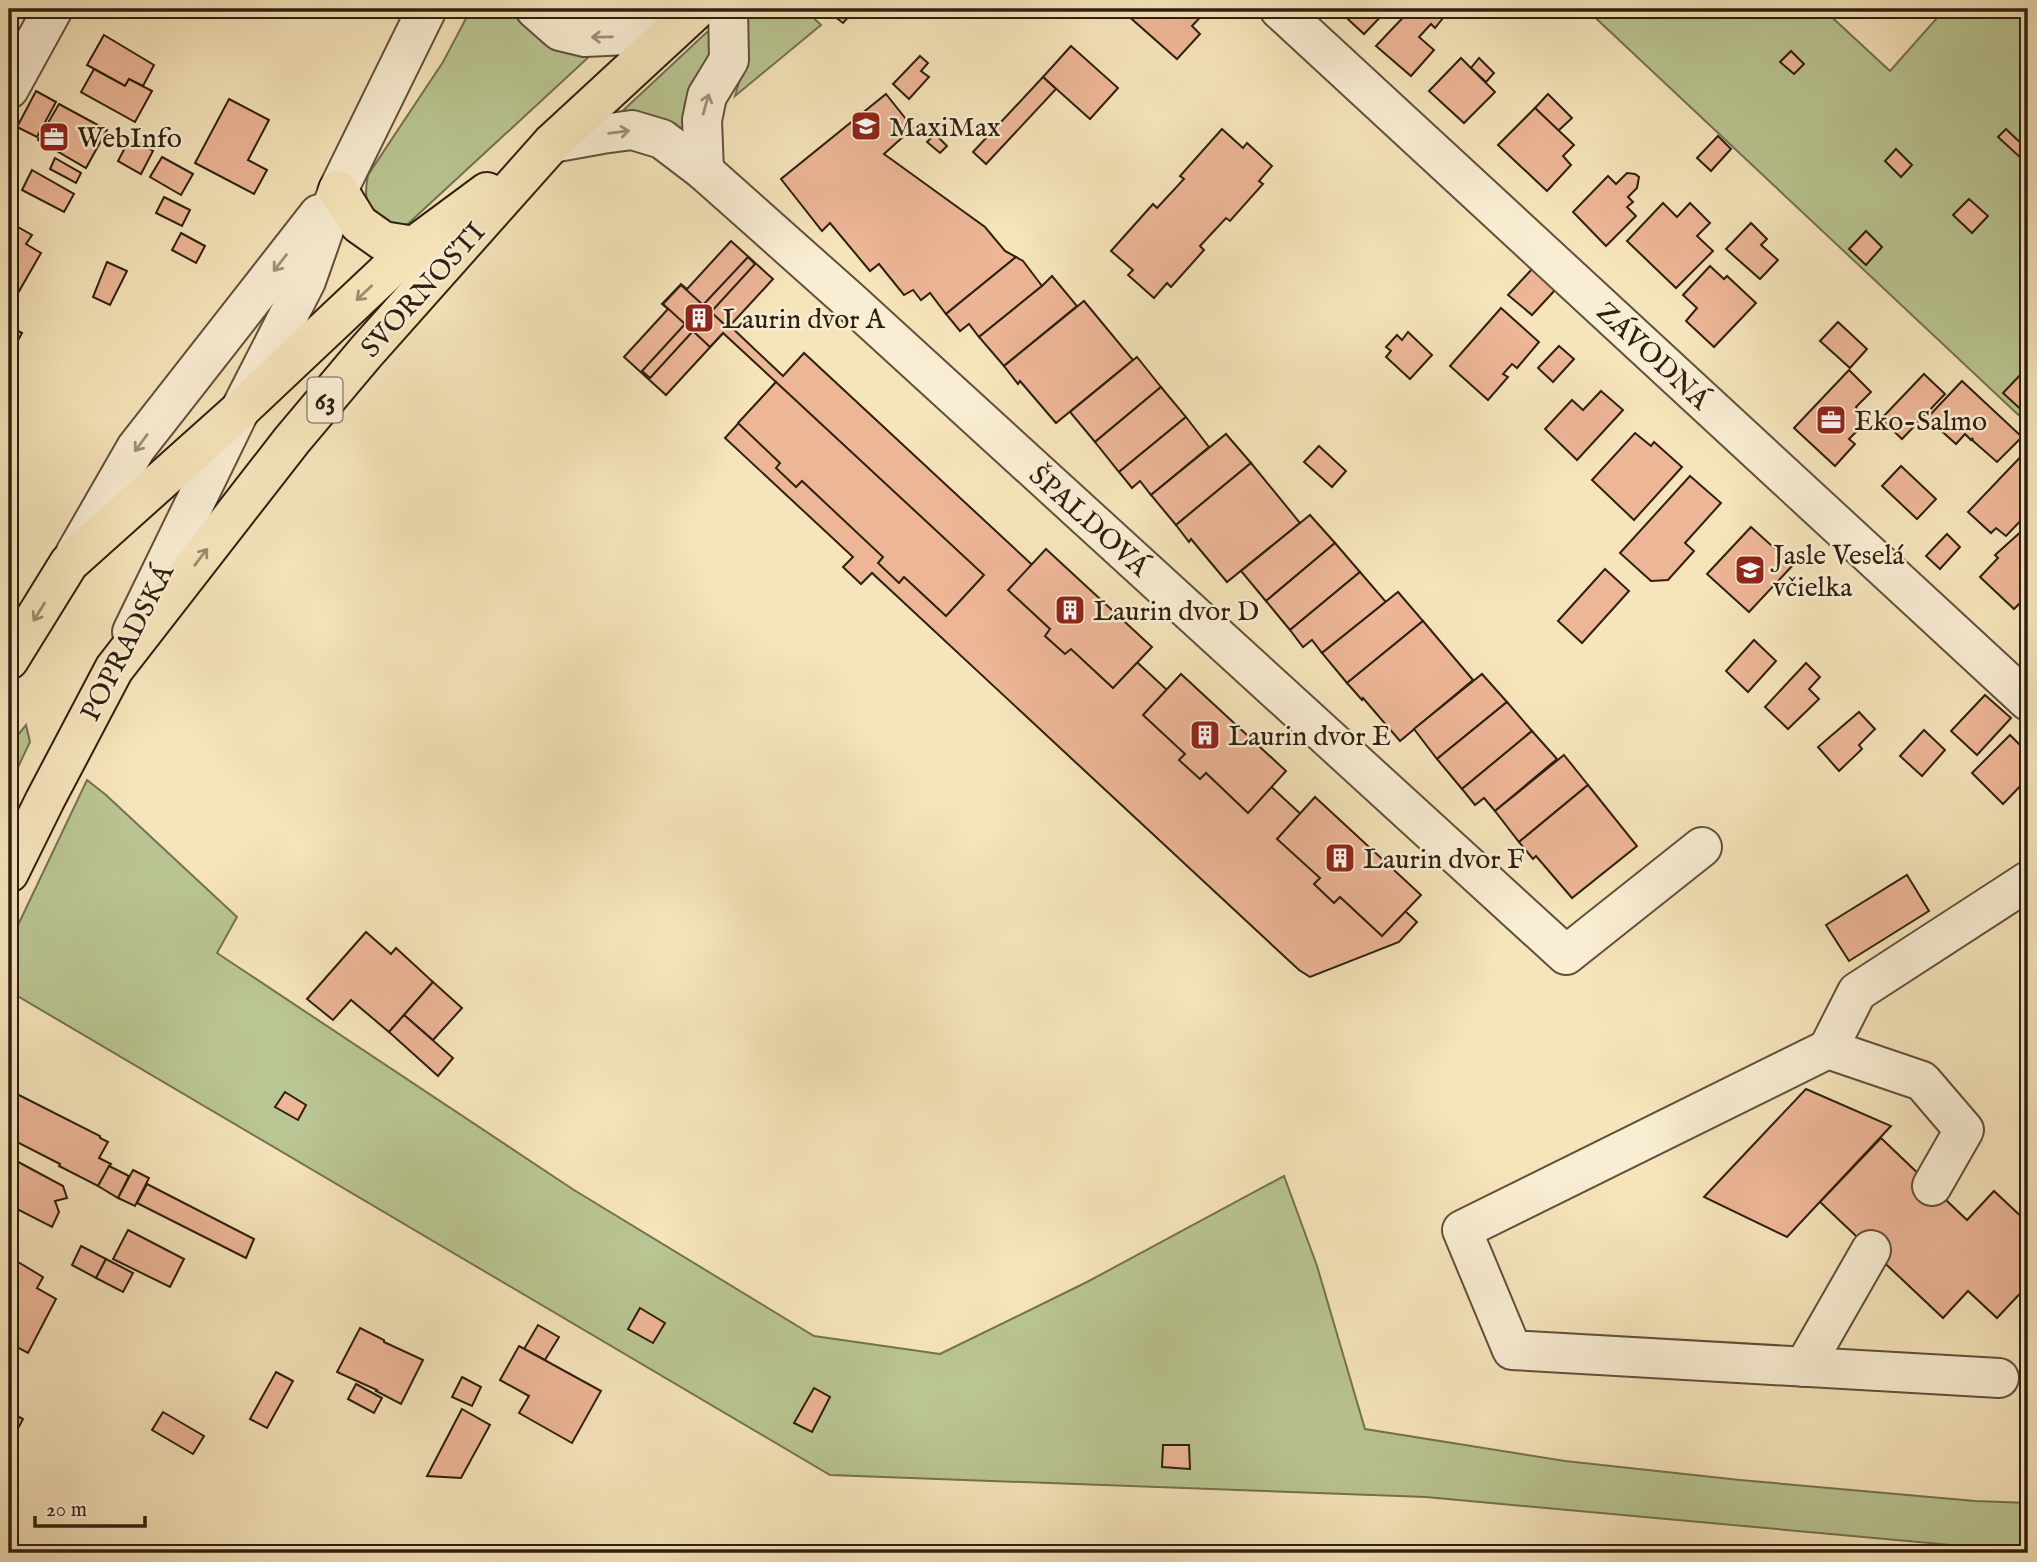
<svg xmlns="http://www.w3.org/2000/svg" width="2037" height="1562" viewBox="0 0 2037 1562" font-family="'IM FELL English',serif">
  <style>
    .green { fill: #b9c592; stroke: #747250; stroke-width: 2 }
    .building { fill: #edb697; stroke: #2e1f0f; stroke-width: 2 }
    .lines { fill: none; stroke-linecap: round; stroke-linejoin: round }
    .minor-casing { stroke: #60503a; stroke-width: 42 }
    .major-casing { stroke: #2e1f0f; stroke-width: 42 }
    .minor { stroke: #f9edd3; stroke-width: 38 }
    .major { stroke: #f6e4bb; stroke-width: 38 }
    .oneway { stroke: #9e907b }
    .oneway2 { stroke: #9c8b6e }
    .labels { text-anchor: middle; stroke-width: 5; stroke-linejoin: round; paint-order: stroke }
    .shield { fill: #f9edd3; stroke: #6b5d4a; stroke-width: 2 }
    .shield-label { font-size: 26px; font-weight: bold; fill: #2e1f0f }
    .poi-label { font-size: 28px; fill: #2e1f0f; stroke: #f9edd3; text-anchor: start }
    .street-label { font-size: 28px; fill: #2e1f0f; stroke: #f9edd3 }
  </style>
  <rect width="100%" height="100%" fill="#f6e4bb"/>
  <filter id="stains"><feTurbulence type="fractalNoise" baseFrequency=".00286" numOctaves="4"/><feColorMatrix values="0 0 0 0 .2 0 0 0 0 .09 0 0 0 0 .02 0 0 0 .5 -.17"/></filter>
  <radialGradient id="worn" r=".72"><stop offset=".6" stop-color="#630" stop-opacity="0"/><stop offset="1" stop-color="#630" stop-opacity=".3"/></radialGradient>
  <g class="green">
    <path d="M471,9h46l75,45 -182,168 -9,6 -11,1c-21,-21 -28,-24 -22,-54l75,-113z"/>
    <path d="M744,9h60l17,16 -86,71 7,-24z"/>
    <path d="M1586,9h237l67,62 55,-62h83v415z"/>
    <path d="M707,32l4,3 3,18 -29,82 -71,-16z"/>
    <path d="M26,725l4,17 -21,44v-40z"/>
    <path d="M87,780l19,15 131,122 -20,36 357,237 240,146 126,18 147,-72 197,-106 33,90 48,163 200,32 175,19 235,21 53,2v49l-602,-55 -596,-22 -821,-484v-47z"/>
  </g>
  <g class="building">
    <path d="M834,9h15l4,3 -10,11 -13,-10z"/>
    <path d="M1128,9h76l2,2 -14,15 8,8 -23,25 -52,-46z"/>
    <path d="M1337,9h51l-24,25z"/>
    <path d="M1411,9h31l5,4 -12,15 -4,-4 -12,13 15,13 -23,26 -35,-30z"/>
    <path d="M104,35l50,30 -11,21 -14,-7 -4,7 -38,-21z"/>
    <path d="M1071,46l47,42 -28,31 -47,-42z"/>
    <path d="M1791,51l13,13 -10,10 -14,-12z"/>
    <path d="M920,56l8,7 -7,8 8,6 -20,22 -16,-15z"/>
    <path d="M1461,58l34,34 -31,31 -35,-32z"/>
    <path d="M1479,58l15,15 -8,9 -15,-14z"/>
    <path d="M94,69l31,17 4,-7 23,12 -17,31 -54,-30z"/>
    <path d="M1043,77l13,12 -70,75 -13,-12z"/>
    <path d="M36,91l20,11 -19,35 -20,-10z"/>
    <path d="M886,94l27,34 -29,26 101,73 20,24 11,6 -70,57 -16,-21 -9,7 -8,-10 -9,5 -25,-31 -9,7 -40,-48 -8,8 -41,-52z"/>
    <path d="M1548,94l24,24 -14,13 -23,-23z"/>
    <path d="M229,99l40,21 -21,40 19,10 -13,24 -59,-31z"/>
    <path d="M59,104l48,26 -21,38 -48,-28z"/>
    <path d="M1535,108l39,37 -11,11 8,9 -24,26 -49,-46z"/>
    <path d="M1222,129l21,19 4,-5 25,23 -13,15 4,3 -33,37 -4,-3 -26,28 4,4 -33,37 -4,-4 -13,15 -26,-23 5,-5 -22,-19 42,-47 4,4 27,-29 -4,-3z"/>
    <path d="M2006,129l22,21 -6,9 -24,-22z"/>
    <path d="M935,134l12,12 -7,7 -13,-11z"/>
    <path d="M1718,136l13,13 -20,22 -14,-13z"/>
    <path d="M130,138l23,13 -12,23 -23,-13z"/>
    <path d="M1896,149l16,16 -11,12 -16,-16z"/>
    <path d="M162,157l31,17 -12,21 -31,-18z"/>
    <path d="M55,158l26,15 -5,10 -26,-14z"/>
    <path d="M32,170l42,24 -10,18 -42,-22z"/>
    <path d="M1627,173l8,1 4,3 -2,11 -9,9 5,5 -6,5 9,9 -30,30 -33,-34 35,-36 8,8z"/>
    <path d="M164,197l26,13 -8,16 -26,-13z"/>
    <path d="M1969,199l19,17 -16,17 -19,-18z"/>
    <path d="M1663,203l14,14 13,-14 20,20 -13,13 16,15 -37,37 -49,-47z"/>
    <path d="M9,222l23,13 -6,9 15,9 -23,40 -9,-6z"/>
    <path d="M1751,223l16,16 -6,6 17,15 -18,19 -34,-30z"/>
    <path d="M1866,231l16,16 -16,18 -17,-16z"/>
    <path d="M181,233l24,13 -9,17 -24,-13z"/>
    <path d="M731,241l42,38 -107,116 -42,-38 44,-48 -6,-5 19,-20 6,5z"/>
    <path d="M748,257l7,7 -44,48 15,14 2,-2 55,52 21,-23 613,569 -18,20 -89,35 -11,-7 -427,-397 -11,11 -18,-17 10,-10 -128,-119 51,-56 -53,-49 -13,14 -17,-16 -43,47 -8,-7 43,-47 -22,-20 18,-19 22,20z"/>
    <path d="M1016,257l7,4 19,25 -63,51 -10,-13 -9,7 -14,-17z"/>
    <path d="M107,262l20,9 -17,34 -17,-8z"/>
    <path d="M1710,266l14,13 3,-3 29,27 -42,44 -28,-26 11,-13 -14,-13z"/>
    <path d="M1533,268l23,21 -24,26 -24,-20z"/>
    <path d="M1052,276l25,30 -73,60 -25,-29 63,-51z"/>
    <path d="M1084,301l49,59 -77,63 -36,-42 -2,3 -14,-18z"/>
    <path d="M1501,308l38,34 -22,26 -5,-4 -9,10 5,3 -20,23 -38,-34z"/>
    <path d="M1838,322l29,27 -17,19 -30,-27z"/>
    <path d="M9,326l13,7 -13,25z"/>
    <path d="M1408,332l24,23 -22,24 -24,-22 5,-6 -5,-4 11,-12 5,5z"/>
    <path d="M1559,346l15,13 -21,23 -15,-14z"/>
    <path d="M1137,357l24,30 -66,55 -25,-30z"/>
    <path d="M1849,370l22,22 -15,15 4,6 1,14 -12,12 6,5 -20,22 -41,-38z"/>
    <path d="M2023,372l5,6v38l-25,-23z"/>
    <path d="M1924,374l21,20 -43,45 -21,-20z"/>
    <path d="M1962,381l60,56 -25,25 -25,-22 1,-2 -2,2 -6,-6 -9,10 -29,-26z"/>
    <path d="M776,382l208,193 -38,41 -42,-39 -5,6 -21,-20 5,-6 -81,-76 -6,6 -20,-19 4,-5 -42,-40z"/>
    <path d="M1161,387l25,30 -67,55 -24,-30z"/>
    <path d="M1601,391l22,19 -46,50 -32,-31 27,-29 11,10z"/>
    <path d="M1186,417l23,30 -58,48 -11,-14 -8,7 -13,-16z"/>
    <path d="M1635,433l16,13 3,-4 28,25 -48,53 -42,-40z"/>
    <path d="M1226,434l25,29 -75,62 -25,-30z"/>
    <path d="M1319,446l27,25 -14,16 -28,-25z"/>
    <path d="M2028,449v64l-22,23 -10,-8 -5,5 -23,-21z"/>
    <path d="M1251,463l49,60 -73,59 -36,-43 -2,3 -13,-17z"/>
    <path d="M1901,466l35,33 -19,20 -35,-33z"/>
    <path d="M1690,476l31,27 -36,40 9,8 -26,29 -17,1 -31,-28z"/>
    <path d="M1310,515l25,28 -69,58 -25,-30z"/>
    <path d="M1751,527l42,38 -44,47 -42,-38z"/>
    <path d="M2024,529l4,5v28l-2,2 2,2v29l-14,14 -34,-32 18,-19 -3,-3z"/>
    <path d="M1947,534l13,13 -20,22 -14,-13z"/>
    <path d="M1335,543l25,29 -70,58 -24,-29z"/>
    <path d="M1046,549l106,98 -39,41 -42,-39 -6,5 -20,-18 5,-7 -42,-39z"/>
    <path d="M1605,569l24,22 -47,52 -24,-22z"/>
    <path d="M1360,572l26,30 -64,51 -10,-13 -9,7 -13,-17z"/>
    <path d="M1398,592l25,29 -76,62 -25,-30z"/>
    <path d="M1423,621l50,59 -73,61 -37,-43 -1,2 -15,-17z"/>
    <path d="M1754,640l22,21 -28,31 -22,-21z"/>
    <path d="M1806,663l14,14 -11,12 10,10 -31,30 -23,-22z"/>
    <path d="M1181,674l105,97 -38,42 -42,-40 -6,6 -21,-19 6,-6 -42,-39z"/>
    <path d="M1482,674l25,28 -70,57 -23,-30z"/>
    <path d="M1985,695l26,23 -34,37 -26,-24z"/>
    <path d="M1507,702l25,29 -70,58 -25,-30z"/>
    <path d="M1859,712l16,17 -16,16 3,4 -23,22 -21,-24z"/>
    <path d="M1924,730l21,20 -23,26 -22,-20z"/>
    <path d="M1532,731l25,28 -62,52 -11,-13 -9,7 -13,-16z"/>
    <path d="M2010,735l18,18v25l-25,26 -31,-31z"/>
    <path d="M1564,755l24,30 -69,57 -24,-31z"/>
    <path d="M1588,785l49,61 -65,52 -36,-42 -3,3 -14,-17z"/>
    <path d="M1315,797l106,98 -39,41 -42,-39 -6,6 -20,-19 6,-6 -43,-39z"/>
    <path d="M1907,875l22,36 -80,50 -23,-36z"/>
    <path d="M366,932l25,22 5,-6 37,34 -44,50 -38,-32 -18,20 -26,-21z"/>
    <path d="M433,982l29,26 -29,32 -29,-25z"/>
    <path d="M404,1015l49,43 -15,18 -49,-44z"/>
    <path d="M1806,1089l85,37 -104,111 -83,-40z"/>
    <path d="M9,1090l91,46v2l8,4 -9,16 12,6 -13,22 -39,-20 1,-2 -51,-26z"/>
    <path d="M285,1092l21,13 -8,15 -23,-13z"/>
    <path d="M1881,1138l86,82 27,-29 34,32v62l-31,33 -29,-27 -25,27 -123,-116z"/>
    <path d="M9,1157l54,29 4,12 -12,3 4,11 -7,15 -43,-22z"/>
    <path d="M109,1166l20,10 -11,22 -20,-12z"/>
    <path d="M133,1170l16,8 -14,28 -17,-8z"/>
    <path d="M147,1184l107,55 -8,19 -109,-55z"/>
    <path d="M128,1230l56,29 -14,28 -57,-28z"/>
    <path d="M81,1246l25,13 -10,19 -24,-13z"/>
    <path d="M106,1259l27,14 -10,19 -27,-14z"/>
    <path d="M18,1262l25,15 -6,11 19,11 -28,54 -19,-10v-65z"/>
    <path d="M640,1308l25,15 -12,20 -25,-14z"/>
    <path d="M538,1325l21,12 -14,23 -21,-11z"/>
    <path d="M360,1328l24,12v2l39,18 -22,44 -25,-13 1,-1 -40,-18z"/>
    <path d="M519,1346l82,45 -29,52 -53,-30 10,-17 -29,-16z"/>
    <path d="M276,1372l17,9 -26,47 -17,-9z"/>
    <path d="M462,1377l19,10 -9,19 -20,-9z"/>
    <path d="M356,1384l26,14 -8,15 -26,-14z"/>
    <path d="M814,1388l16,9 -18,35 -18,-9z"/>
    <path d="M462,1409l28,16 -29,53 -34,-2z"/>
    <path d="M9,1412l14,7 -9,17 -5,-2z"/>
    <path d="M163,1412l41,24 -11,18 -41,-24z"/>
    <path d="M1163,1445h26l1,24 -28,-2z"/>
  </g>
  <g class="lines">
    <g class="minor-casing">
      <g id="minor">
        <path d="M535,9l25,22 25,6 86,-4"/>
        <path d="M1279,9l749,692"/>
        <path d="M9,89l44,-80"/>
        <path d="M552,143l50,-9 30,-4 30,9 42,32 146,130 716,654 136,-108"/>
        <path d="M704,171l-2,-51 5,-24 22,-36 -1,-51"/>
        <path d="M75,554l61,-106 183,-234"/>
        <path d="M132,632l108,-222 66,-129 32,-91 89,-181"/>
        <path d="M1828,1049l29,-57 171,-111"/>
        <path d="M1932,1186l32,-56 -42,-49 -94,-32 -366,181 50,120 487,28"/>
        <path d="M1804,1367l67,-117"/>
      </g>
    </g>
    <g class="major-casing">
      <g id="major">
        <path d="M338,190l21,34 24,17 31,5"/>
        <path d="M9,660l60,-97 171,-153 174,-164 73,-54"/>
        <path d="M9,873l36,-73 69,-131 178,-229 74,-88 186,-209 145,-134"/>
      </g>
    </g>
    <use href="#minor" class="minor"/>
    <use href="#major" class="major"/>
  </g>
  <defs><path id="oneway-shaft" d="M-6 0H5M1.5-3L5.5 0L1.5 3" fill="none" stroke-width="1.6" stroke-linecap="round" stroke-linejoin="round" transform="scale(1.75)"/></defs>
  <g class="oneway">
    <use href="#oneway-shaft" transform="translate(602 37) rotate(179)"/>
    <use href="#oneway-shaft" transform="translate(706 104) rotate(-74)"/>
    <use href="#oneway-shaft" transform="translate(619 132) rotate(-7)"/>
    <use href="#oneway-shaft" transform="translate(280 263) rotate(128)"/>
    <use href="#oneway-shaft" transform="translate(141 443) rotate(126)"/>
  </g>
  <g class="oneway2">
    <use href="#oneway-shaft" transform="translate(364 293) rotate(137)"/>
    <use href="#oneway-shaft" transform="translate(201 557) rotate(-53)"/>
    <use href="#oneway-shaft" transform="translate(39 612) rotate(122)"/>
  </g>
  <defs>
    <g id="school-square" transform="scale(1.575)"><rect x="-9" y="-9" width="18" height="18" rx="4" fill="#8f2418" stroke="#f9edd3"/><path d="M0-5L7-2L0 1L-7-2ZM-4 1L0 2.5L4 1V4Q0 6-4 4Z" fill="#fff"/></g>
    <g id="office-square" transform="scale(1.575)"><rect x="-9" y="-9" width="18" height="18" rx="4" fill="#8f2418" stroke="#f9edd3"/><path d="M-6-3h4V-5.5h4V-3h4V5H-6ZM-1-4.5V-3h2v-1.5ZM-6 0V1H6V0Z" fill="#fff"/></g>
    <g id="building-square" transform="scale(1.575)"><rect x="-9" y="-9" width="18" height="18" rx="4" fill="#8f2418" stroke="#f9edd3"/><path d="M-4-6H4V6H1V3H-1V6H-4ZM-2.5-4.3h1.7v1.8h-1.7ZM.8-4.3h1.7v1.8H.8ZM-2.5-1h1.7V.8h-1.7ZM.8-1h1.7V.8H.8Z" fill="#fff"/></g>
  </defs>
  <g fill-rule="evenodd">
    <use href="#school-square" x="866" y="126"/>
    <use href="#office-square" x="54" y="137"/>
    <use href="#building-square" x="699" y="318"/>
    <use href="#office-square" x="1831" y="420"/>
    <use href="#school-square" x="1750" y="570"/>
    <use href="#building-square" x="1070" y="610"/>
    <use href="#building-square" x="1205" y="735"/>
    <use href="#building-square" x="1340" y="858"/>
  </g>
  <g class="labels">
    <rect class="shield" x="307.5" y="377.5" width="35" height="45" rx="5"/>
    <g class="shield-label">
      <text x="325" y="409">63</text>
    </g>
    <g class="poi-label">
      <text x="889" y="136">MaxiMax</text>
      <text x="77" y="147">WebInfo</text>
      <text x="722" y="328">Laurin dvor A</text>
      <text x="1854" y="430">Eko-Salmo</text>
      <text x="1773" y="564">Jasle Veselá<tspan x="1773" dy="32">včielka</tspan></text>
      <text x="1093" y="620">Laurin dvor D</text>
      <text x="1228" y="745">Laurin dvor E</text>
      <text x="1363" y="868">Laurin dvor F</text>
    </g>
    <g class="street-label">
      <text transform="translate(422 289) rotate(-48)" y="10">SVORNOSTI</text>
      <text transform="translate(1654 355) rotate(43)" y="10">ZÁVODNÁ</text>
      <text transform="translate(1090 520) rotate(42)" y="10">ŠPALDOVÁ</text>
      <text transform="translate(126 642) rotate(-63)" y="10">POPRADSKÁ</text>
    </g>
  </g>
  <rect width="2037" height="1562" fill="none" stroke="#f6e4bb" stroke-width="35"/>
  <rect x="10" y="10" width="2016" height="1541" fill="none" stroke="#2e1f0f" stroke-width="3.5"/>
  <rect x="18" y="18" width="2002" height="1527" fill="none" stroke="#2e1f0f" stroke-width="2"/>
  <path d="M35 1516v10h110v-10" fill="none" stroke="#2e1f0f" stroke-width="3.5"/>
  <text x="46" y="1516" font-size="21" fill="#2e1f0f" stroke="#f9edd3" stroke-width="5" paint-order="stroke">20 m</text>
  <rect width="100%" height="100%" filter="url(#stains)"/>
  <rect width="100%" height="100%" fill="url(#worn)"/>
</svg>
